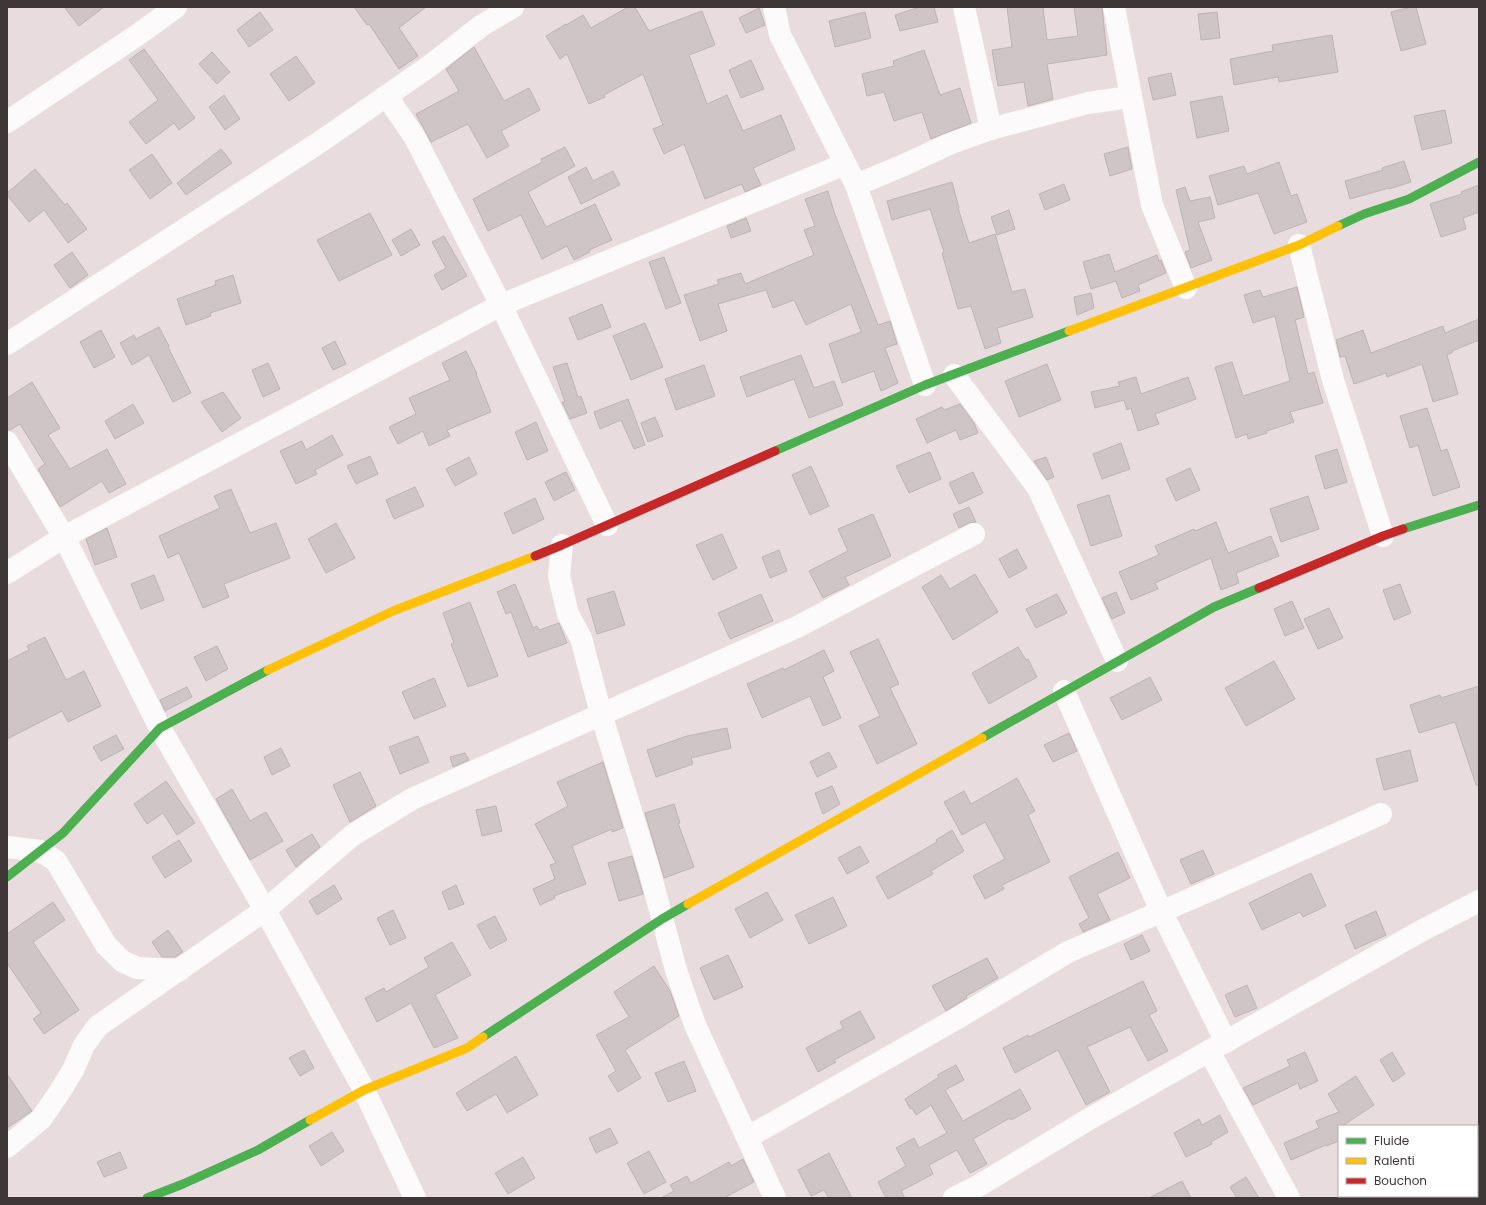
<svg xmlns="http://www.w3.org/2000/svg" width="1486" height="1205" viewBox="0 0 1486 1205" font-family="Poppins,sans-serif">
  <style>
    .building { fill: #cfc4c6; stroke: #bdb3b5 }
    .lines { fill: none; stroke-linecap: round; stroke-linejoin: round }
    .street { stroke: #fcfafa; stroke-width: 22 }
    .fast { stroke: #4caf50; stroke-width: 9 }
    .slow { stroke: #ffc107; stroke-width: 9 }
    .jam { stroke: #c62828; stroke-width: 9 }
  </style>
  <rect width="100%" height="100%" fill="#e9dcde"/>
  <g class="building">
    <path d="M64,7h40l-25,19z"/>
    <path d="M354,7h72l-27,21 19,28 -19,13 -30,-45 -2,1z"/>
    <path d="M628,7h7l14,24 53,-20 13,34 -26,10 18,49 20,-9 16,36 38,-16 14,34 -42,19 8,17 -16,7 -3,-8 -37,15 -21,-55 -20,10 -11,-25 10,-4 -20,-51 -39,21 1,2 -16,7 -22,-50 -7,5 -14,-23 20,-12v1l17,-10 8,13z"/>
    <path d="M920,7h14l4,15 -38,9 -5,-16z"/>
    <path d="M1007,7h36l4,33 31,-4 -4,-29h28l5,48 -60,9 6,35 -25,7 -4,-24 -26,4 -6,-36 20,-3z"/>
    <path d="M1411,7h5l10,37 -25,7 -10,-39z"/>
    <path d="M759,8l6,17 -19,8 -7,-15z"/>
    <path d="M260,12l13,18 -24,17 -12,-17z"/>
    <path d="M865,12l6,26 -36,9 -6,-26z"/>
    <path d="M1217,12l3,26 -19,2 -3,-26z"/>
    <path d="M1332,35l6,37 -59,10 -1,-5 -44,8 -4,-26 43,-8 -1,-6z"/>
    <path d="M474,47l30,54 25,-13 11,22 -39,21 8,15 -22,12 -19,-34 -37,18 -15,-28 43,-23 -13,-22z"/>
    <path d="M144,49l51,69 -16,12 -5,-7 -28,21 -17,-22 29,-22 -29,-40z"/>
    <path d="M924,50l16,45 20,-7 11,35 -40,16 -9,-27 -28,9 -10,-29 -17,4 -5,-22 32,-8 -1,-5z"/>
    <path d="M212,52l18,20 -13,12 -18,-20z"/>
    <path d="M296,56l19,27 -26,18 -19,-27z"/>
    <path d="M751,60l13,29 -23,9 -12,-28z"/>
    <path d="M1171,73l5,22 -23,5 -5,-22z"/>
    <path d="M224,95l16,24 -15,11 -16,-23z"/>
    <path d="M1222,96l7,35 -32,7 -7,-36z"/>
    <path d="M1445,110l7,33 -30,7 -8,-34z"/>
    <path d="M565,147l10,19 -47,26 18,35 49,-23 17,36 -23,10 1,2 -16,8 -7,-14 -25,13 -21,-44 -33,16 -15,-32 69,-37 -1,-3z"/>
    <path d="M1128,147l4,22 -22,7 -6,-22z"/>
    <path d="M221,149l11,14 -46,32 -9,-12z"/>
    <path d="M152,154l20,29 -22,16 -21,-29z"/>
    <path d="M1404,161l7,21 -22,7v-1l-39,11 -5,-18 38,-11 -1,-2z"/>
    <path d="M1279,162l12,34 6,-2 10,28 -33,12 -16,-41 -40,12 -9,-29 35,-10 3,8z"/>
    <path d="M586,167l7,14 20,-10 7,14 -39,19 -13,-27z"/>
    <path d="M35,169l30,36 2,-2 20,26 -19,14 -24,-33 -15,12 -22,-27v-2z"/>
    <path d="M952,182l7,26h-1l11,35 26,-9 17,58 13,-3 8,28 -36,11 4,15 -16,6 -14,-43 -13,3 -16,-56 2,-1 -14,-43 -38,11 -5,-19z"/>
    <path d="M1064,184l6,16 -25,10 -6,-16z"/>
    <path d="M1479,185v27l-16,6 3,11 -25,8 -11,-33 32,-10 -1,-2z"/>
    <path d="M1185,187l5,14 20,-4 5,21 -17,4 14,38 -21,8 -6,-16 5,-2 -14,-60z"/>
    <path d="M828,191l6,21 44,113 12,-4 7,23 -12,4 13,35 -17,8 -7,-20 -32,12 -13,-39 32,-12 -10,-28 -45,21 -12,-25 -21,8 -7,-18 -48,14 9,27 -27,10 -16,-46 35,-11 -2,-4 24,-7 4,11 69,-29 -10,-25 11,-4 -10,-27z"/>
    <path d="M1009,210l6,19 -18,6 -6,-18z"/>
    <path d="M370,213l22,42 -53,26 -22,-41z"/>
    <path d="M746,218l5,13 -20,7 -4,-12z"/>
    <path d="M411,229l9,16 -19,11 -9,-16z"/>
    <path d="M444,236l23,40 -25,14 -8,-15 12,-7 -14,-26z"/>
    <path d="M72,252l16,23 -18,13 -16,-23z"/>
    <path d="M1109,254l6,18 42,-17 2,6 2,-1 5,13 -28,12 2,6 -18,7 -6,-17 -25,8 -8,-27z"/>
    <path d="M664,257l17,46 -15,6 -17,-47z"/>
    <path d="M233,275l8,28 -31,10 1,3 -25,9 -9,-26 39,-14 -1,-4z"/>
    <path d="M1297,287l7,30 -9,3 13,54 6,-2 9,31 -33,9 4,10 -27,9v2l-19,6 -1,-5 -11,4 -21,-71 17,-5 11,34 47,-15 -15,-65 -22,7 -9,-28 16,-5 3,7z"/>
    <path d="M1091,293l3,15 -17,7 -3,-18z"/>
    <path d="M602,304l9,23 -33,13 -9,-22z"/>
    <path d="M1479,319v21l-27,11 1,1 -6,3 11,39 -25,8 -11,-38 -35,13 -1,-4 -32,11 -9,-28 -5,1 -4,-17 27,-10 8,23 72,-27 2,7z"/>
    <path d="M645,323l18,44 -32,13 -18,-44z"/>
    <path d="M159,327l10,19 -1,1 23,46 -18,9 -24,-47 -17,10 -12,-22 14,-8 2,4z"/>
    <path d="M101,330l14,27 -21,11 -14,-26z"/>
    <path d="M335,341l11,23 -13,6 -11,-22z"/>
    <path d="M466,351l11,23h-1l15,38 -44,18 3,6 -21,10 -6,-15 -25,13 -9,-17 27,-13 -7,-16 41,-18 -8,-17z"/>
    <path d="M801,355l13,33 20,-7 9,24 -34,13 -15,-39 -47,18 -7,-20z"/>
    <path d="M268,363l12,26 -17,8 -11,-27z"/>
    <path d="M567,363l11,34 3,-1 6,17 -17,6 -8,-17h3l-12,-35z"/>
    <path d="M1047,364l14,36 -42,17 -14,-36z"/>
    <path d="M704,365l11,31 -39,14 -11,-31z"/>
    <path d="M1136,377l5,17 47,-17 8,22 -41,15 4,10 -21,7 -7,-23 -4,2 -3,-10 -29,8 -4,-16 29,-6 -2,-4z"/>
    <path d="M32,382l28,46 -12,7 22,34 37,-20 19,35 -17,9 -7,-12 -42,26 -22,-38 7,-5 -25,-40 -10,6h-3v-32z"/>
    <path d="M223,392l18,26 -19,14 -21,-30z"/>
    <path d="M628,399l17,46 -11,4 -13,-29 -21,9 -6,-17z"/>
    <path d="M133,404l11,19 -29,16 -10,-18z"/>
    <path d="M960,404l14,19 4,10 -18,7 -4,-10 -29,13 -11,-24 26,-12 2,3z"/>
    <path d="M1427,408l14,43 6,-2 13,38 -27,9 -15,-51 -8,3 -10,-32z"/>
    <path d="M655,417l8,19 -15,6 -7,-19z"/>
    <path d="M536,422l12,29 -21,9 -12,-28z"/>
    <path d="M332,435l11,20 -28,15 2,4 -21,10 -16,-33 22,-10 4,9z"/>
    <path d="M1121,443l9,26 -28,10 -9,-25z"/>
    <path d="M1337,449l10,33 -22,7 -10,-33z"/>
    <path d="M930,452l11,27 -32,14 -13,-27z"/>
    <path d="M370,456l8,18 -22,10 -9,-18z"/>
    <path d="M469,457l8,17 -22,12 -9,-17z"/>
    <path d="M1046,457l8,20 -7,3 -13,-19z"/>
    <path d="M811,466l18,40 -19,9 -18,-40z"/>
    <path d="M1190,468l10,22 -24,11 -10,-22z"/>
    <path d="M566,472l9,18 -21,11 -9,-19z"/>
    <path d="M973,472l10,21 -24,11 -10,-21z"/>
    <path d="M415,487l9,19 -30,13 -8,-19z"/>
    <path d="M231,489l19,44 26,-10 14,35 -66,26 5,13 -26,11 -24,-55 -11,5 -9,-22 61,-28 -6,-12z"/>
    <path d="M1109,495l13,41 -31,10 -14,-41z"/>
    <path d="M1308,496l11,33 -38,13 -11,-33z"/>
    <path d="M535,498l9,21 -31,15 -9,-21z"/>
    <path d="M969,507l7,15 -7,1 -10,5 -6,-14z"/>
    <path d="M873,514l18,42 -46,21 4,8 -26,13 -14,-27 39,-20 -10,-22z"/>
    <path d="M1216,522l12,31 43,-17 8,20 -43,17 3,10 -18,7 -10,-32 -56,25 3,6 -27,11 -12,-28 40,-17 -4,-9 39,-17 1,2z"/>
    <path d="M336,523l19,35 -29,15 -18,-34z"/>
    <path d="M107,528l10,29 -22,8 -9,-26z"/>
    <path d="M722,534l15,34 -24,12 -17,-35z"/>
    <path d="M1017,549l10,19 -18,10 -10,-19z"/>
    <path d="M779,550l8,21 -17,7 -8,-21z"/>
    <path d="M975,574l23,38 -45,28 -31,-53 19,-12 9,14z"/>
    <path d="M154,575l10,25 -23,9 -10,-25z"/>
    <path d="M515,584l18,44 4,-2 2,4 20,-7 8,20 -39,14 -17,-45 -5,2 -9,-22z"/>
    <path d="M1400,584l11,29 -17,7 -11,-30z"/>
    <path d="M614,591l11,34 -28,9 -10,-35z"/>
    <path d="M1116,592l9,21 -13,6 -10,-21z"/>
    <path d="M761,594l12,27 -43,18 -12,-26z"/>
    <path d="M1057,594l10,19 -31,15 -10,-19z"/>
    <path d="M1292,601l12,27 -19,8 -11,-27z"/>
    <path d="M470,602l28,74 -30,11 -17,-43 3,-1 -11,-30z"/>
    <path d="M1329,608l14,30 -25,11 -14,-30z"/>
    <path d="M45,637l21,43 18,-9 17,35 -33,16 -6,-11 -55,28v-78l22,-11 -2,-4z"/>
    <path d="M878,639l21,45 -9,4 27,56 -40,20 -18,-38 21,-10 -30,-64z"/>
    <path d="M217,646l11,23 -22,12 -12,-24z"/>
    <path d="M1018,647l8,13 2,-1 9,18 -48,27 -17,-31z"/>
    <path d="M824,650l10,21 -11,6 18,41 -18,8 -13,-30 -48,22 -15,-34 36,-16 1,2z"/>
    <path d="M1274,661l21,38 -49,27 -21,-38z"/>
    <path d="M1150,677l12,23 -40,20 -12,-22z"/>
    <path d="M434,678l12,28 -32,13 -12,-27z"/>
    <path d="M1479,686v99h-3l-21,-63 -36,11 -9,-28 30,-10 1,3z"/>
    <path d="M187,687l5,10 -27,14 -5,-11z"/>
    <path d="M727,728l4,20 -40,10 2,6 -37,13 -9,-27 40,-14z"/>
    <path d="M1069,733l8,18 -24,11 -9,-17z"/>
    <path d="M116,735l8,14 -23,12 -8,-14z"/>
    <path d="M418,736l11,26 -29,12 -11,-27z"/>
    <path d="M281,748l9,18 -18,9 -8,-18z"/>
    <path d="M1410,750l8,31 -34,9 -8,-31z"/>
    <path d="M829,752l8,15 -20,10 -7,-15z"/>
    <path d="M465,753l4,7 -16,7 -3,-10z"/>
    <path d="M603,762l20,66 -11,4v-3l-40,17 14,38 -32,12 1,2 -15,7 -7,-16 22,-10 -5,-14 6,-2 -21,-39 33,-18 -11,-24z"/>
    <path d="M360,772l16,34 -26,16 -17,-37z"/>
    <path d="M1017,778l18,33 -7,4 22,47 -48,23 2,4 -19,10 -12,-23 32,-17 -20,-37 -23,13 -18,-33 20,-11 7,13z"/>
    <path d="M166,781l29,42 -18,12 -14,-22 -16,11 -13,-20z"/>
    <path d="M832,786l8,18 -17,10 -8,-21z"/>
    <path d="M232,789l18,32 16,-9 17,29 -33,19 -34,-61z"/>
    <path d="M674,804l6,19h-2l16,44 -30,11 -19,-65z"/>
    <path d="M496,806l6,25 -20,5 -6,-26z"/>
    <path d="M952,830l12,21 -33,20 2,3 -45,25 -12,-22 61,-35 -1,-2z"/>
    <path d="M312,834l8,13 -24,20 -10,-17z"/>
    <path d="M179,840l13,21 -27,17 -13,-21z"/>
    <path d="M860,846l9,16 -22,12 -9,-16z"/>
    <path d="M1203,850l11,24 -23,10 -11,-24z"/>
    <path d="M1118,852l12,26 -33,16 13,26 -27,12 -4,-8 10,-6 -20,-41z"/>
    <path d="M632,856l11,38 -24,7 -11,-38z"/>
    <path d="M1311,873l15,33 -23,11 -3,-5 -38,18 -13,-27z"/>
    <path d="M334,885l8,14 -25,16 -8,-14z"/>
    <path d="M456,885l8,19 -15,6 -7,-18z"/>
    <path d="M767,892l16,28 -33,18 -15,-29z"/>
    <path d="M833,897l14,29 -38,18 -14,-29z"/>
    <path d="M53,902l12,18 -32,22 46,68 -35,24 -11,-15 8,-6 -34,-50v-29z"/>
    <path d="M393,910l13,28 -16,7 -13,-27z"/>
    <path d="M1376,911l10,24 -31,14 -10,-24z"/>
    <path d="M495,916l12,24 -17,9 -13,-24z"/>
    <path d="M168,930l15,22 -8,5h-13l-10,-15z"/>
    <path d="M1142,935l8,16 -19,9 -7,-16z"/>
    <path d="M452,942l19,33 -36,20 23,43 -24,10 -23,-45 -34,19 -12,-24 19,-10 2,4 43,-25 -5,-9z"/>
    <path d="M728,955l15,32 -29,13 -14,-32z"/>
    <path d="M987,958l11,20 -32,18 1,2 -21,13 -14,-25z"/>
    <path d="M654,966l16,25 9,25 -54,34 16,28 -23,14 -10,-16 8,-5 -20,-36 33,-18 -15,-25z"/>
    <path d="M1143,981l14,30 -8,4 19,36 -20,10 -18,-34 -43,20 23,45 -24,13 -28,-55 -43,23 -12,-25 25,-13 1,2z"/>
    <path d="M1247,985l10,23 -22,9 -10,-22z"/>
    <path d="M860,1011l15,27 -41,22 2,2 -18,10 -12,-24 37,-20 -3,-6z"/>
    <path d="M304,1050l10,18 -14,8 -11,-18z"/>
    <path d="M1305,1052l13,29 -18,8 -2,-6 -45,22 -10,-17 47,-22 -3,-6z"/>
    <path d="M1392,1052l13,22 -12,8 -13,-22z"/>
    <path d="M516,1056l22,39 -31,18 -11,-19 -29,17 -11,-18z"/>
    <path d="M684,1061l12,30 -28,11 -13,-29z"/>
    <path d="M956,1065l8,15 -19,10 18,31 57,-32 11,20 -20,11 -1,-2 -37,21 14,25 -17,9 -13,-23 -28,15 4,9 -32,17 4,7h-19l-8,-16 28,-16 -10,-18 18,-10 5,10 28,-15 -16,-28 -15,10 -4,-7 -2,1 -5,-10 34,-22 -2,-2z"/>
    <path d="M7,1074l25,37 -25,17z"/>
    <path d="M1356,1076l18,29 -32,21h-3v15l-13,5v-1l-35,15 -7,-17 35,-15 -3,-7 23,-9 -11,-18z"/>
    <path d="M1220,1115l8,17 -17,10 1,2 -26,13 -12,-24 25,-14 3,6z"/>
    <path d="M610,1128l8,15 -22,10 -7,-15z"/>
    <path d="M332,1132l12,19 -23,15 -12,-20z"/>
    <path d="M649,1151l17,31 -22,12 -17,-31z"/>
    <path d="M120,1152l7,16 -23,9 -7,-15z"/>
    <path d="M829,1153l23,45h-23l-5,-8 -13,6 -13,-26z"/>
    <path d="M523,1157l12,21 -27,16 -13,-21z"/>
    <path d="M743,1159l11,23 -30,16h-63l13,-7 -4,-6 17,-9 4,7 38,-21 2,4z"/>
    <path d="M1246,1177l13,21h-22l-7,-11z"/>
    <path d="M1182,1181l9,17h-42z"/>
  </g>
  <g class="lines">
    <g class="street">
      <path d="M774,7l6,28 76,150 69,200"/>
      <path d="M964,7l27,122"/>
      <path d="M1114,7l38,198 34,83"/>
      <path d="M387,97l27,39 87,169 106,220"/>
      <path d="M7,122l132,-88 37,-27"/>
      <path d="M856,185l48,-20 45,-21 42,-15 97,-26 42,-6"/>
      <path d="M1299,245l34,135 50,156"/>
      <path d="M7,344l313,-202 111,-77 50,-39 32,-19"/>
      <path d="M954,375l84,113 79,173"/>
      <path d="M7,442l57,95 96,191 105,182 99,180 51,108"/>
      <path d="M562,545l-3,31 9,38 13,24 20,76 48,155 27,101 19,55 80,173"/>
      <path d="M7,573l57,-36 437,-232 344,-141"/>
      <path d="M1064,691l97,220 65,131"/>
      <path d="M7,847l33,4 16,10 50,84 16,16 15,7 43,2"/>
      <path d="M1209,1051l80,147"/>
      <path d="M748,1137l208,-118 112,-67 141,-61 172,-77"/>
      <path d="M7,1147l34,-28 18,-26 14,-23 11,-25 14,-19 167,-116 88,-75 59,-36 385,-172 177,-93"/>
      <path d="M954,1198l26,-13 104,-63 337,-191 58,-30"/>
    </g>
    <g class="fast">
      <path d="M1338,226l26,-12 45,-15 70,-37"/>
      <path d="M775,451l150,-66 144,-54"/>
      <path d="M1403,529l76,-24"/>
      <path d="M982,738l232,-131 45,-19"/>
      <path d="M7,877l56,-44 97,-105 108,-58"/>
      <path d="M483,1037l179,-118 26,-15"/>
      <path d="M147,1198l36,-14 75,-34 52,-30"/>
    </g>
    <g class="slow">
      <path d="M1069,331l230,-86 39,-19"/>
      <path d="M268,670l125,-59 142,-55"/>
      <path d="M688,904l294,-166"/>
      <path d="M310,1120l54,-30 103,-42 16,-11"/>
    </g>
    <g class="jam">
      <path d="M535,556l27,-11 213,-94"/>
      <path d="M1259,588l124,-52 20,-7"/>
    </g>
  </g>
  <rect width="1486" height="1205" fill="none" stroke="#3f3638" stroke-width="16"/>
  <rect x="1338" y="1125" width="140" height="72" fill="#ffffff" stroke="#b2afaf"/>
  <rect x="1346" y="1138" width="20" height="6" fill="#4caf50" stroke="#b2afaf"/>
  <text x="1374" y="1145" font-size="12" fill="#3f3638">Fluide</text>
  <rect x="1346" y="1158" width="20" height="6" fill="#ffc107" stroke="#b2afaf"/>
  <text x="1374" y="1165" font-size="12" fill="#3f3638">Ralenti</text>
  <rect x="1346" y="1178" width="20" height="6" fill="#c62828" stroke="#b2afaf"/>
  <text x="1374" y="1185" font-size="12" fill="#3f3638">Bouchon</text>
</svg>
